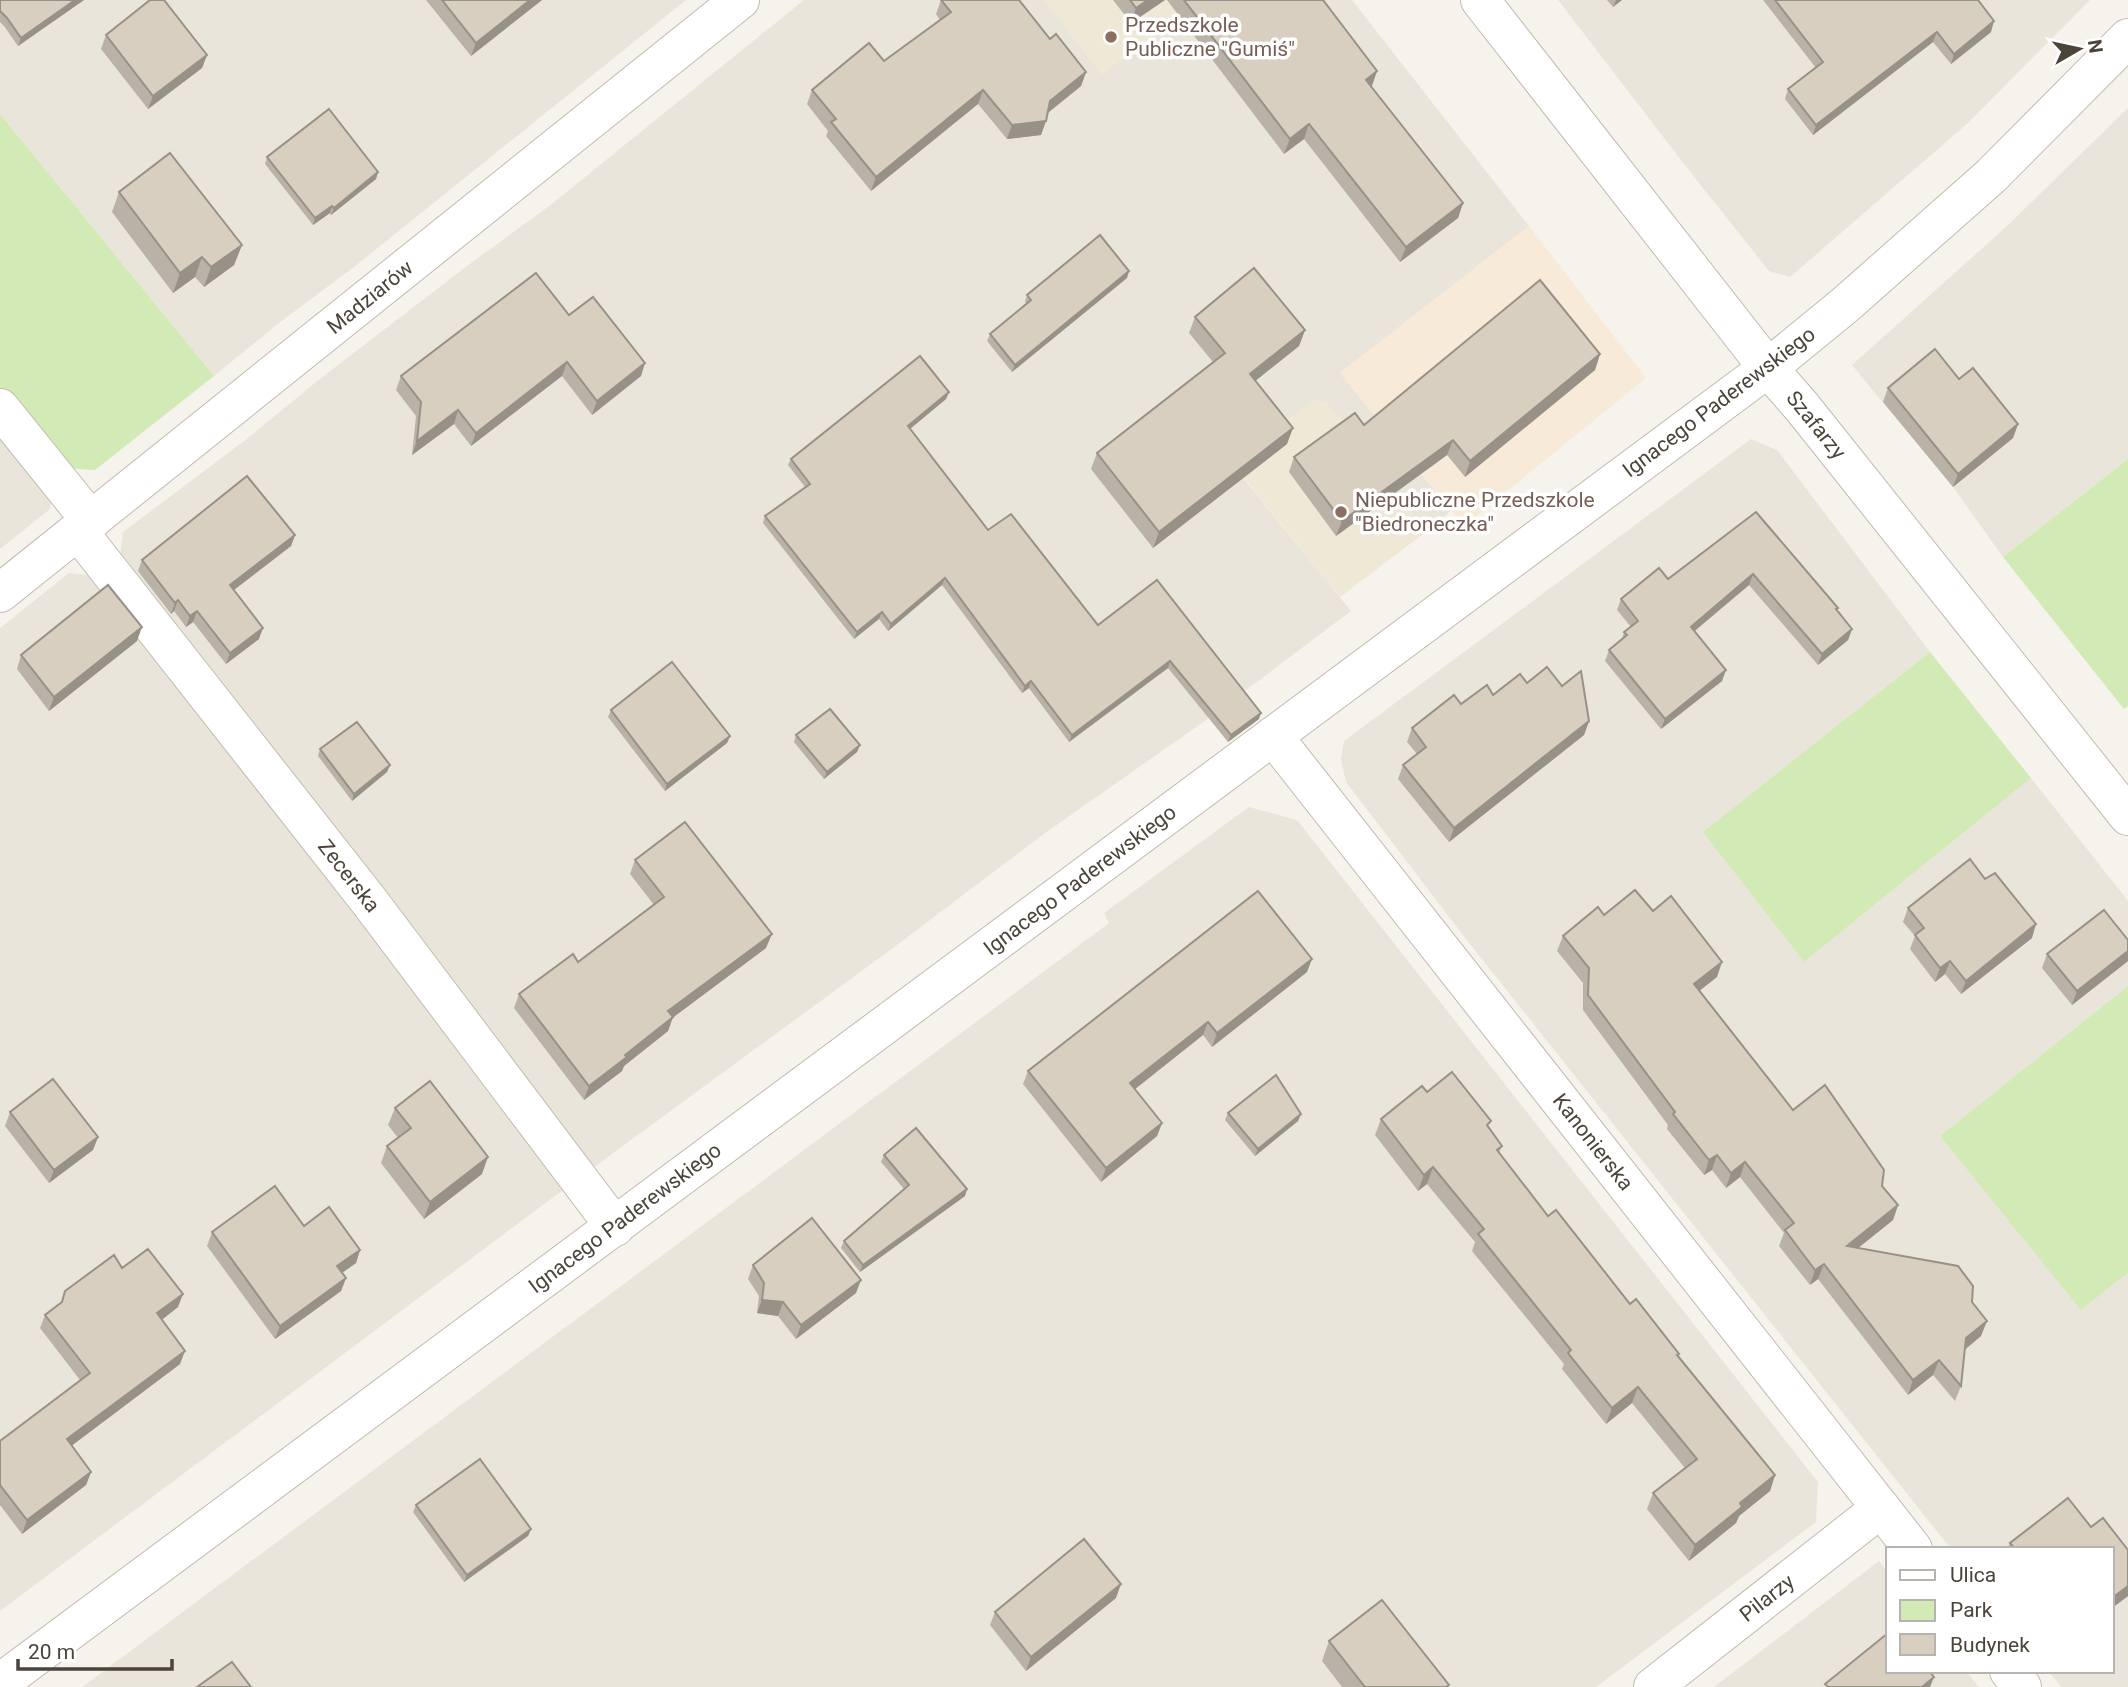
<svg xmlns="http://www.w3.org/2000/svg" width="2128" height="1687" viewBox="0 0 2128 1687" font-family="Roboto,sans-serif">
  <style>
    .residential { fill: #eae5da }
    .commercial { fill: #f7ead8 }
    .education { fill: #efe8d6 }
    .green { fill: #d2eab5 }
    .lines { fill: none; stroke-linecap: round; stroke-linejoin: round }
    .minor-casing { stroke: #c2bbae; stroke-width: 40 }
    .minor { stroke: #fff; stroke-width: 38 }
    .wall { fill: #bab2a6 }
    .shaded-wall { fill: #979187 }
    .building { fill: #d8cfc1; stroke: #979187; stroke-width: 2 }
    .education-dot { fill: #8d6e63; stroke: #fff; stroke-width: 2.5 }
    .labels { text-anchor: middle; stroke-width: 7; stroke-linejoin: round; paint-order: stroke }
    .education-label { font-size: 21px; fill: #785e54; stroke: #fff; text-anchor: start }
    .street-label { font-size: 21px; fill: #4b4439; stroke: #fff }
  </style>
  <rect width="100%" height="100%" fill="#f6f3ec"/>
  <g class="residential">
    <path d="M0,0h686l-332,267 -75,56 -65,53 -214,-262z"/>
    <path d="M804,0h240l58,74 95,-74h155l177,226 -189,147 111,138 -25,21 -77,-104 -23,-24 -13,-4 -80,65 118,146 -142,107 -168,118 -152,115 -299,219 -471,-605 4,-33 125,-94 73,-60 150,-115 77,-56z"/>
    <path d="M1558,0h532l-122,123 -178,154 -21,-6 -85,-107z"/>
    <path d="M2128,108v351l-125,98 -50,-70 -101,-122 154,-138z"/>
    <path d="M0,435l51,66 -1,8 -50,40z"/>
    <path d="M1751,439l26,11 153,202 -226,180 100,130 227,-184 97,123v85l-188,150 142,173 46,-36v414h-67l-13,-16h64v-122h-161l-485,-610 -120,-157 -5,-23 3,-18z"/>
    <path d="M69,573l34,4 464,610 -567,424v-983z"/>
    <path d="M1249,807l48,13 521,662 -2,40 -220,165h-1514l1027,-764 -5,-10z"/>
    <path d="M1879,1561l9,12v98h78l13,16h-265z"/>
  </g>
  <path class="commercial" d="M1529,226l117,152 -182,148 -124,-153z"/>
  <g class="education">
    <path d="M1044,0h153l-95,74z"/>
    <path d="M1313,400l13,4 23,24 77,104 -86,65 -107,-133z"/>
  </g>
  <g class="green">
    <path d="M0,114l214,262 -119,94 -33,-2 -62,-78z"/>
    <path d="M2128,459v247l-4,3 -121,-152z"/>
    <path d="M1930,652l101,126 -227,184 -101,-130z"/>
    <path d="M2128,986v287l-47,37 -141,-174z"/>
  </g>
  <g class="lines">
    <g class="minor-casing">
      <g id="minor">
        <path d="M1480,0l288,368 34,39 326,409"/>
        <path d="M0,408l91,113"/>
        <path d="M78,531l291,370 246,326"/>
        <path d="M0,593l740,-593"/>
        <path d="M1273,736l640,813"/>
        <path d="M2009,1671l13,16"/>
        <path d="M0,1683l1768,-1315 77,-63 146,-129 137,-138"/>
        <path d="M1653,1687l228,-179"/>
      </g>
    </g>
    <use href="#minor" class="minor"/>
  </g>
  <g class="wall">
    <path d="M0,0h84l-66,46 -14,-20 -4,-4z"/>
    <path d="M426,0h116l-71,56z"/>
    <path d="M941,0l109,39 36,33 -5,14 -33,27 -7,22 -34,4 -29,-35 -107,87 -45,-55 2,-5 -21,-27 5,-14 72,-29 56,-41 -4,-6z"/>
    <path d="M1113,0h52l-34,23z"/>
    <path d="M1167,0h156l54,71 -6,15 92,117 -5,15 -58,44 -96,-123 -20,15z"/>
    <path d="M1607,0h15l-9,7z"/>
    <path d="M1763,0h215l13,32 -40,32 -18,-22 -120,93 -28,-36 3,-10 28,-21z"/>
    <path d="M106,35l101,20 -5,13 -54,41 -47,-60z"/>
    <path d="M267,157l111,15 -2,7 -45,36 -1,-2 -17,12 -48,-61z"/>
    <path d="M119,192l123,53 -8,20 -30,22 -9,-10 -22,16 -61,-81z"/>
    <path d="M1127,278l-115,94 -25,-31 3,-7 37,-30 -2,-2 2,-7z"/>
    <path d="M569,315l72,61 -49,39 -30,-39 -91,70 -17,-22 -42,31 4,-39 -20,-26 5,-14z"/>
    <path d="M1195,317l110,13 -6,16 -44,35 32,63 -134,104 -62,-79 6,-16 116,-91 -24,-29z"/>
    <path d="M1600,354l-5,16 -130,107 -18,-22 -111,81 -47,-64 5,-15 70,-32z"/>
    <path d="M1959,379l59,45 -5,14 -60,49 -70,-85 5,-14z"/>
    <path d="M949,392l-3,7 -36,30 78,101 110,95 59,-45 102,139 -31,23 -60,-74 -99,74 -40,-54 -7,5 -80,-108 -54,46 -9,-12 -25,20 -91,-116 2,-7 40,-29 -17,-22 3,-6z"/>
    <path d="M1756,512l96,117 -4,11 -30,25 -69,-80 -54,46 27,50 -61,48 -56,-68 4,-11 13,-11 2,-7 7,-5 -14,-17 4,-11 47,-20z"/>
    <path d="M295,535l-4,11 -57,44 25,49 -33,25 -33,-42 -7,5 -12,-16 -3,3 -33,-43 4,-11z"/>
    <path d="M137,641l-88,70 -32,-42 4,-14z"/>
    <path d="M1527,683l35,3 27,35 -5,14 -135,107 -51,-63 5,-14 14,-11 -10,-12 5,-14 49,-24 32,-9z"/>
    <path d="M611,710l119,26 -3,7 -62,48 -57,-74z"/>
    <path d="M796,735l64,10 -3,7 -33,27 -30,-37z"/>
    <path d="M320,749l70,16 -3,7 -35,29 -34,-45z"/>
    <path d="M635,860l131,88 -93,69 -5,14 -44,35 -2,5 -38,29 -70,-92 5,-14 59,-32 76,-57 -24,-31z"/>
    <path d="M1908,908l124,30 -71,56 -16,-20 -10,8 -25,-33 5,-13 -12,-14z"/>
    <path d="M1653,911l64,66 -17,13 93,120 89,76 16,19 -5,15 -35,28 114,54 9,34 -16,14 -4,36 -6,15 -22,-26 -25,20 -90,-116 -8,6 -31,-39 5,-13 -44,-56 -14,11 -14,-18 -8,5 -37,-46 1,-4 -85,-115v-27l-26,-32 6,-15 41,-21z"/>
    <path d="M2128,940v21l-56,44 -30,-37 5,-14z"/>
    <path d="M1307,972l-95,75 -9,-12 -68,54 27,34 -5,13 -56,46 -78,-98 5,-13z"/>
    <path d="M1427,1092l62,36 13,18 -3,7 49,63 82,88 49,50 -1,2 97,119 -5,16 -31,25 -3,7 -47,38 -42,-52 6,-16 32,-25 -53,-65 -26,21 -44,-55 2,-5 -92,-113 3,-9 -48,-58 -9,7 -43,-56 6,-16z"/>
    <path d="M395,1108l87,66 -58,45 -43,-56 6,-17 11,-8 -10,-13z"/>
    <path d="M10,1112l88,25 -5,13 -44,33 -44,-57z"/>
    <path d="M1228,1113l70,8 -43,35 -30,-36z"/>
    <path d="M884,1155l83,34 -2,7 -105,76 -19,-24 3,-7 60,-52 -23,-27z"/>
    <path d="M304,1226l56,24 -4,13 -14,10 4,5 -5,13 -66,48 -68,-93 5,-14z"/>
    <path d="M753,1265l103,28 -60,46 -18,-23 -21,-3 2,-17 -11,-17z"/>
    <path d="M122,1268l56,39 -16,13 18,44 -109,82 20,26 -5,13 -64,49 -22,-29v-64l80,-61 -40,-52 5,-13 16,-12 4,-12z"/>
    <path d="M416,1505l115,24 -3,7 -64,46 -51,-70z"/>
    <path d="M2091,1527l37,23v46l-16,12v-59h-105l3,-6z"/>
    <path d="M1116,1598l-90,73 -36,-46 5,-13z"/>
    <path d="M1329,1641l119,46h-106l-20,-26z"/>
  </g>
  <g class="shaded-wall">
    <path d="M75,0h9l-66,46 3,-8z"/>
    <path d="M530,0h12l-71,56 5,-13z"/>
    <path d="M1148,0h17l-34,23 5,-15z"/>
    <path d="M1616,0h6l-9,7z"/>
    <path d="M1994,21l-3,11 -40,32 3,-10z"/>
    <path d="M1937,32l-4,10 -120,93 3,-10z"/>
    <path d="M207,55l-5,13 -54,41 5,-13z"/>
    <path d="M1377,71l-5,15 -12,9 6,-15z"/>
    <path d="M1086,72l-5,14 -36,29 5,-14z"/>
    <path d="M983,90l-5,14 -107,87 5,-14z"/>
    <path d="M1046,121l-5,14 -34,4 5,-14z"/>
    <path d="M1309,124l-5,15 -20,15 6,-15z"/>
    <path d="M378,172l-2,7 -45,36 3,-7z"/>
    <path d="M1463,203l-5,15 -58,44 6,-15z"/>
    <path d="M332,206l-2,7 -17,12 2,-7z"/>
    <path d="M242,245l-8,20 -30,22 7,-20z"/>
    <path d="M202,257l-7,20 -22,16 7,-20z"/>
    <path d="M1129,271l-2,7 -115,94 3,-7z"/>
    <path d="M1305,330l-6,16 -55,44 6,-16z"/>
    <path d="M1600,354l-5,16 -130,107 5,-16z"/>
    <path d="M567,362l-5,14 -91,70 5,-13z"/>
    <path d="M645,363l-4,13 -49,39 5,-14z"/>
    <path d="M949,392l-3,7 -41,34 3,-7z"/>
    <path d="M458,410l-4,14 -42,31 5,-14z"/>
    <path d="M2018,424l-5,14 -60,49 5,-13z"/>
    <path d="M1293,428l-6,16 -134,104 6,-16z"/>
    <path d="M1453,440l-6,15 -111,81 6,-15z"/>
    <path d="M295,535l-4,11 -65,50 4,-11z"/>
    <path d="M1753,574l-4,11 -62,52 4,-10z"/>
    <path d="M945,578l-3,7 -54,46 3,-7z"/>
    <path d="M178,600l-4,11 -3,3 4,-11z"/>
    <path d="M197,611l-4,11 -7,5 4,-11z"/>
    <path d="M882,612l-3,7 -25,20 3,-7z"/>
    <path d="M142,627l-5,14 -88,70 5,-14z"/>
    <path d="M263,628l-4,11 -33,25 4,-11z"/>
    <path d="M1852,629l-4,11 -30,25 4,-11z"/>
    <path d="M1170,661l-2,7 -99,74 3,-7z"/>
    <path d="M1726,670l-4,11 -61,48 4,-10z"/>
    <path d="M1031,681l-2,7 -7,5 3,-7z"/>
    <path d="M1261,713l-2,6 -31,23 3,-7z"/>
    <path d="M1589,721l-5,14 -135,107 5,-14z"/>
    <path d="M730,736l-3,7 -62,48 2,-7z"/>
    <path d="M860,745l-3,7 -33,27 3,-7z"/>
    <path d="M390,765l-3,7 -35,29 2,-7z"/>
    <path d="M2036,924l-4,14 -71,56 5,-13z"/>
    <path d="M772,934l-6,14 -103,77 5,-14z"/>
    <path d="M2128,951v10l-56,44 5,-14z"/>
    <path d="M1312,959l-5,13 -95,75 5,-14z"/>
    <path d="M1950,961l-5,13 -10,8 5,-14z"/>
    <path d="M1722,962l-5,15 -28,22 5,-15z"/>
    <path d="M673,1017l-5,14 -44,35 -2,5 -38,29 5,-14 36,-31z"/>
    <path d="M1208,1022l-5,13 -78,62 5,-14z"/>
    <path d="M1301,1114l-3,7 -43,35 3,-7z"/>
    <path d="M1162,1123l-5,13 -56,46 5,-14z"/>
    <path d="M98,1137l-5,13 -44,33 5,-13z"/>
    <path d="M1717,1155l-5,15 -8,5 5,-15z"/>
    <path d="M488,1157l-6,17 -58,45 6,-17z"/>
    <path d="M1745,1162l-5,15 -14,11 5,-15z"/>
    <path d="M1433,1167l-6,17 -9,7 6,-16z"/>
    <path d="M967,1189l-2,7 -105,76 3,-7z"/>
    <path d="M1898,1205l-5,15 -51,41 5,-15z"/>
    <path d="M360,1250l-4,13 -24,17 5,-14z"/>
    <path d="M1824,1264l-6,15 -8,6 5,-15z"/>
    <path d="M346,1278l-5,13 -66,48 5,-13z"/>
    <path d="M861,1280l-5,13 -60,46 5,-14z"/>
    <path d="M183,1294l-5,13 -26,20 5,-14z"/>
    <path d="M762,1300l21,2 -5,14 -21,-3z"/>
    <path d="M1987,1321l-6,15 -21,17 6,-15z"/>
    <path d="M185,1351l-5,13 -118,89 5,-14z"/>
    <path d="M1939,1360l-6,15 -25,20 5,-15z"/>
    <path d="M1638,1387l-6,16 -26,21 6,-16z"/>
    <path d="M91,1472l-5,13 -64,49 5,-14z"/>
    <path d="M1775,1475l-5,16 -31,25 -3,7 -47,38 6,-16 45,-42z"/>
    <path d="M531,1529l-3,7 -64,46 3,-7z"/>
    <path d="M1121,1584l-5,14 -90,73 5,-14z"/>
    <path d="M2128,1586v10l-16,12v-10z"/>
    <path d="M1934,1677l-4,10h-8z"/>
  </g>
  <g class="building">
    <path d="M0,0h75l-54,38 -14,-20 -7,-7z"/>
    <path d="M150,0h14l43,55 -54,41 -47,-61z"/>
    <path d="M442,0h88l-54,43z"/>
    <path d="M941,0h78l31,39 6,-5 30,38 -36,29 -4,20 -34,4 -29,-35 -107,87 -45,-55 5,-3 -24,-29 57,-47 15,18 67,-49z"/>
    <path d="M1130,0h18l-12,8z"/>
    <path d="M1184,0h139l54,71 -11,9 97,123 -57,44 -97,-123 -19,15z"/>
    <path d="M1775,0h203l16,21 -40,33 -17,-22 -121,93 -28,-36 35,-27z"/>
    <path d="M329,109l49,63 -44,36 -2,-2 -17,12 -48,-61z"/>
    <path d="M170,153l72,92 -31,22 -9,-10 -22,16 -61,-81z"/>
    <path d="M1100,235l29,36 -114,94 -25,-31 41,-34 -4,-5z"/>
    <path d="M1254,268l51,62 -55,44 43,54 -134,104 -62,-79 128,-100 -30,-36z"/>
    <path d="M536,273l33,42 24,-18 52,66 -48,38 -30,-39 -91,71 -18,-23 -41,31 4,-39 -20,-26z"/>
    <path d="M1540,280l60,74 -130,107 -17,-21 -111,81 -48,-64 61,-44 9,12z"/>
    <path d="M1935,349l24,30 14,-11 45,56 -60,50 -70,-86z"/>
    <path d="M920,356l29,36 -41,34 80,104 23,-16 87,111 59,-45 104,133 -30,22 -61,-74 -98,74 -41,-54 -6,5 -80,-108 -54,46 -9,-12 -25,20 -92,-116 45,-32 -19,-25z"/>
    <path d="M247,476l48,59 -65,50 33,43 -33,25 -33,-42 -7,5 -12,-16 -3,3 -33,-43z"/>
    <path d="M1756,512l82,96 -2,1 16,20 -30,25 -69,-80 -62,53 35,43 -61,49 -56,-69 18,-15 -3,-3 14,-11 -17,-22 38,-31 9,11z"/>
    <path d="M108,585l34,42 -88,70 -33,-42z"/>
    <path d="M672,662l58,74 -63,48 -56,-74z"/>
    <path d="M1547,667l15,19 19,-15 8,50 -135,107 -51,-63 23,-18 -14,-19 42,-33 7,9 26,-19 6,10 27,-21 7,9z"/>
    <path d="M830,709l30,36 -33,27 -31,-37z"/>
    <path d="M357,722l33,43 -36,29 -34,-45z"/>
    <path d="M685,822l87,112 -104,77 5,6 -48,38 2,2 -38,29 -70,-92 54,-40 5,8 86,-65 -29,-37z"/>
    <path d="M1970,859l15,20 10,-6 41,51 -70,57 -16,-20 -10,7 -25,-33 9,-7 -16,-20z"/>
    <path d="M1635,890l18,21 18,-15 51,66 -28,22 99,126 32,-25 59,85 -2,16 16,19 -51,41 111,20 15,20 -1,16 15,19 -21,17 -5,48 -22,-26 -26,20 -89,-116 -9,6 -30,-40 9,-7 -49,-61 -14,11 -14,-18 -8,5 -36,-46 2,-2 -87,-117 1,-27 -26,-32 35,-29 6,8z"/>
    <path d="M1258,891l54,68 -95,74 -9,-11 -78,61 32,40 -56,45 -78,-97z"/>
    <path d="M2104,910l24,30v11l-51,40 -30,-37z"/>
    <path d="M1452,1072l39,49 -4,4 15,21 -5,4 51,66 8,-6 74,94 6,-5 43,55 -2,1 98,120 -35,28 2,4 -47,38 -42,-52 44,-34 -59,-72 -26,21 -44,-55 3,-3 -93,-116 6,-5 -51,-62 -9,8 -43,-56 41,-33 5,6z"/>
    <path d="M1276,1075l25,39 -43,35 -30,-36z"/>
    <path d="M53,1079l45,58 -44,33 -44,-58z"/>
    <path d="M430,1081l58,76 -58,45 -43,-56 24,-18 -16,-20z"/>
    <path d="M916,1128l51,61 -104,76 -19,-24 65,-56 -25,-30z"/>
    <path d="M275,1186l29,40 25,-19 31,43 -23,16 9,12 -66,48 -68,-94z"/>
    <path d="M812,1218l49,62 -60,45 -18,-23 -21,-2 2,-17 -11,-18z"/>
    <path d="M148,1249l35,45 -26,19 28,38 -118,88 24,33 -64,48 -27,-35v-44l90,-68 -45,-58 17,-13 3,-11 49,-36 8,13z"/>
    <path d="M480,1459l51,70 -64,46 -51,-70z"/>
    <path d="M2068,1498l23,29 12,-9 25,32v36l-16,12v-49h-97l-5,-6z"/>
    <path d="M1084,1539l37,45 -90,73 -36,-45z"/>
    <path d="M1382,1600l67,85 -3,2h-81l-36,-46z"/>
    <path d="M1888,1633v38h41l5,6 -12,10h-94l-3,-3z"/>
    <path d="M232,1662l19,25h-54z"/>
  </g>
  <g class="education-dot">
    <circle cx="1111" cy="37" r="7"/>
    <circle cx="1341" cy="512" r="7"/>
  </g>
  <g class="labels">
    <g class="education-label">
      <text x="1125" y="32">Przedszkole<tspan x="1125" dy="24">Publiczne "Gumiś"</tspan></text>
      <text x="1355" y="507">Niepubliczne Przedszkole<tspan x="1355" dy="24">"Biedroneczka"</tspan></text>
    </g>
    <g class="street-label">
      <text transform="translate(370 297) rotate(-39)" y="7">Madziarów</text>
      <text transform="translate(1719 402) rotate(-37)" y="7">Ignacego Paderewskiego</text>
      <text transform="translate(1816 425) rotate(51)" y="7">Szafarzy</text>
      <text transform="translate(349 876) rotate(52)" y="7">Zecerska</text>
      <text transform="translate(1080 880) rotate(-37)" y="7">Ignacego Paderewskiego</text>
      <text transform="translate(1593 1142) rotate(52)" y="7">Kanonierska</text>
      <text transform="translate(625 1218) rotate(-37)" y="7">Ignacego Paderewskiego</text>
      <text transform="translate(1767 1598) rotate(-38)" y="7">Pilarzy</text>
    </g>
  </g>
  <rect x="1886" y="1547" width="228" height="126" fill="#ffffff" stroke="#b7b4b0" stroke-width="2"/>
  <rect x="1900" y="1570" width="35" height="10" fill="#ffffff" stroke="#b7b4b0" stroke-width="2"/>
  <text x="1950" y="1582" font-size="21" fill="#4b4439">Ulica</text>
  <rect x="1900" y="1600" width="35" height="21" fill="#d2eab5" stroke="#b7b4b0" stroke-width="2"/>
  <text x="1950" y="1617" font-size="21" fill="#4b4439">Park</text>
  <rect x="1900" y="1634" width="35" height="21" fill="#d8cfc1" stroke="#b7b4b0" stroke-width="2"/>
  <text x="1950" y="1652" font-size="21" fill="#4b4439">Budynek</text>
  <g transform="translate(2079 49) rotate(81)" stroke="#ffffff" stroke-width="5" paint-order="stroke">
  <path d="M0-5L12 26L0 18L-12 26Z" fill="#4b4439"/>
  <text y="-10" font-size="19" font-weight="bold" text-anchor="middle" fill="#4b4439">N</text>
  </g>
  <path d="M18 1659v10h154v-10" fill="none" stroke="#4b4439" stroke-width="3.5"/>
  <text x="28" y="1659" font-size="21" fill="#4b4439" stroke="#ffffff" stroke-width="5" paint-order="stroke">20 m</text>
</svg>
